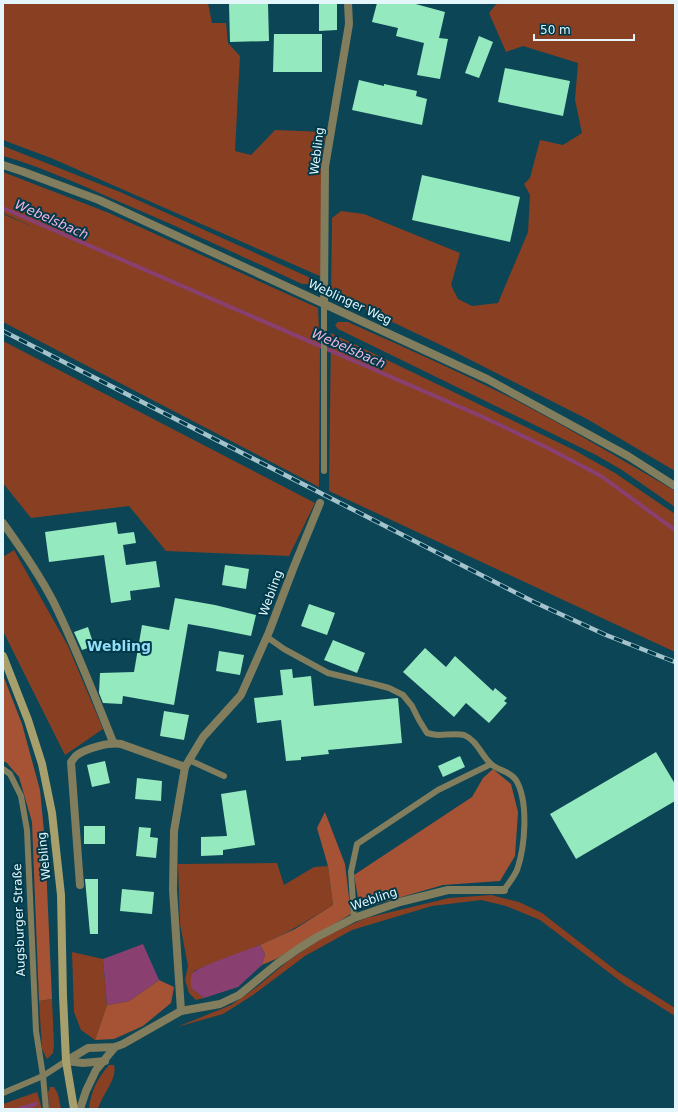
<svg xmlns="http://www.w3.org/2000/svg" width="678" height="1112" viewBox="0 0 678 1112" font-family="'DejaVu Sans',sans-serif">
  <style>
    .green { fill: #883f22 }
    .forest { fill: #a55334 }
    .water { fill: #894071 }
    .lines { fill: none; stroke-linecap: round; stroke-linejoin: round }
    .stream { stroke: #894071; stroke-width: 4 }
    .building { fill: #94e9be }
    .service { stroke: #817d5d; stroke-width: 6 }
    .minor { stroke: #817d5d; stroke-width: 8 }
    .tertiary { stroke: #817d5d; stroke-width: 8 }
    .secondary { stroke: #a7a06d; stroke-width: 8 }
    .rail-casing { stroke: #a5c3cc; stroke-width: 4.5 }
    .rail { stroke: #003a4a; stroke-width: 3; stroke-dasharray: 9; stroke-linecap: butt }
    .labels { text-anchor: middle; stroke-width: 4; stroke-linejoin: round; paint-order: stroke }
    .street-label { font-size: 12px; fill: #e4f6fc; stroke: #003a4a }
    .water-label { font-size: 13px; font-style: italic; fill: #f3b4dc; stroke: #003a4a }
    .quarter-label { font-size: 14px; font-weight: bold; fill: #94dff8; stroke: #003a4a }
  </style>
  <rect width="100%" height="100%" fill="#0c4555"/>
  <g class="green">
    <path d="M3,3h205l4,20h14l2,20 12,13 -5,95 16,4 24,-25 51,2 -5,33 1,112 -271,-119 -48,-18z"/>
    <path d="M497,3h178v468l-88,-52 -142,-72 -114,-54 1,-75 9,-7 23,3 96,39 -9,32 7,14 14,7 26,-3 30,-71 2,-37 -6,-11 6,-6 10,-38 23,5 19,-12 -7,-33 3,-37 -55,-17 -17,6 -17,-39z"/>
    <path d="M3,146l117,46 195,88 1,2 -6,2h-8c-63,-29 -125,-58 -189,-85 -36,-16 -72,-32 -110,-43z"/>
    <path d="M3,172l106,41 209,95 2,43 -1,136 -316,-165v-108l34,15 -34,-16z"/>
    <path d="M338,322h10c57,26 115,51 171,80 53,28 104,58 156,89v16l-53,-37 -26,-15 -258,-126 -3,-4z"/>
    <path d="M331,333l243,117 41,23 60,41v138l-346,-161z"/>
    <path d="M3,341l312,162 -26,53 -123,-5 -37,-45 -98,12 -28,-35z"/>
    <path d="M14,550l54,96 35,83 -38,26 -62,-124v-74z"/>
    <path d="M277,863l7,22 30,-18 14,-1 5,39c-24,15 -47,29 -73,40 -21,9 -44,16 -66,26l-3,17 13,10 -8,2 -7,-7 -4,-13 3,-14 -8,-42 -2,-60z"/>
    <path d="M491,895l28,7 23,11 76,59 57,36v8l-51,-32 -84,-64 -34,-14 -25,-6 -49,6 -80,24 -47,26 -52,39 -30,19 -46,13 54,-22 27,-19 31,-26 38,-25 39,-17 83,-20z"/>
    <path d="M72,952l31,7 4,46 -12,35 -14,-10 -7,-18z"/>
    <path d="M52,999l2,45 -1,9 -6,6 -5,-10 -3,-48z"/>
    <path d="M109,1065h5c4,13 -12,30 -16,44h-9c2,-18 8,-30 20,-44z"/>
    <path d="M50,1087h4l4,7 3,15h-12l-1,-16z"/>
    <path d="M37,1092l5,17h-39v-5z"/>
  </g>
  <g class="forest">
    <path d="M3,675l19,49 18,66 5,52 7,157 -13,2 -7,-179 -13,-45 -13,-15h-3z"/>
    <path d="M493,769l18,15 7,28 -3,44 -15,25 -57,4 -83,24 -6,-34 118,-78 11,-19z"/>
    <path d="M325,812l20,52 6,50 -75,45 -14,6 3,-11 -5,-9 35,-16 38,-24 -5,-39 -11,-38z"/>
    <path d="M159,980l15,7 -3,16 -28,23 -29,13 -19,1 12,-35 22,-4z"/>
  </g>
  <g class="water">
    <path d="M143,944l16,36 -30,21 -22,4 -4,-46z"/>
    <path d="M260,945l5,9 -3,11 -24,22 -34,11 -13,-10c0,-6 -1,-10 2,-15 6,-7 55,-23 67,-28z"/>
  </g>
  <g class="lines">
    <g class="stream">
      <path d="M3,208l480,209 65,31 53,28 74,54"/>
      <path d="M19,1109l17,-5"/>
    </g>
  </g>
  <g class="building">
    <path d="M229,3h39l1,38 -39,1z"/>
    <path d="M319,3h18v27l-18,1z"/>
    <path d="M377,3h35l33,9 -6,26 9,1 -8,40 -23,-4 7,-32 -28,-7 2,-8 -26,-6z"/>
    <path d="M274,34h48v38h-49z"/>
    <path d="M479,36l14,6 -14,36 -14,-5z"/>
    <path d="M505,68l65,13 -7,35 -65,-14z"/>
    <path d="M359,80l25,6v-2l33,7 -1,5 11,3 -5,26 -70,-15z"/>
    <path d="M422,175l98,22 -10,45 -98,-22z"/>
    <path d="M116,522l2,12 16,-2 2,11 -13,2 3,20 30,-4 4,26 -30,4 1,9 -20,3 -7,-48 -55,7 -4,-30z"/>
    <path d="M225,565l24,4 -3,20 -24,-4z"/>
    <path d="M175,598l40,7 41,10 -5,21 -40,-8 -23,-4 -14,81 -51,-9 -1,8 -19,-1 -4,-10 1,-20 34,-1 8,-47 27,5z"/>
    <path d="M309,604l26,9 -8,22 -26,-9z"/>
    <path d="M88,627l6,19 -12,4 -8,-18z"/>
    <path d="M333,640l32,13 -8,20 -33,-13z"/>
    <path d="M425,648l21,19 9,-11 38,35 2,-3 12,10 -3,3 3,2 -18,20 -23,-20 -12,14 -51,-45z"/>
    <path d="M219,651l25,4 -4,20 -24,-4z"/>
    <path d="M292,669l1,9 18,-2 3,30 84,-8 4,45 -74,7 1,4 -28,3v3l-15,1 -5,-41 -24,3 -3,-25 29,-3 -3,-25z"/>
    <path d="M164,711l25,4 -5,25 -24,-4z"/>
    <path d="M656,752l19,32v17l-99,58 -26,-45z"/>
    <path d="M460,756l5,11 -22,10 -5,-11z"/>
    <path d="M105,761l5,22 -18,4 -5,-22z"/>
    <path d="M137,778l25,3 -1,20 -26,-2z"/>
    <path d="M246,790l9,55 -32,5v5l-22,1v-19l26,-1 -6,-42z"/>
    <rect x="84" y="826" width="21" height="18"/>
    <path d="M139,827l12,1 -1,9 8,1 -2,20 -20,-2z"/>
    <path d="M85,879h13v55h-8z"/>
    <path d="M122,889l32,3 -2,22 -32,-3z"/>
  </g>
  <g class="lines">
    <g class="service">
      <path d="M324,471v-167"/>
      <path d="M267,637l17,12 44,24 46,11 15,4 14,7 9,11 7,14 8,13c4,1 8,2 12,2 8,0 17,-2 25,0 13,5 17,20 27,29 7,7 18,6 25,16 13,22 9,67 1,90 -3,7 -9,14 -13,20"/>
      <path d="M189,760l35,16"/>
      <path d="M3,769l7,5 11,22 6,34 9,201 7,45 3,33"/>
      <path d="M354,918l-3,-46 6,-28 81,-54 53,-26"/>
      <path d="M3,1093l40,-17 23,-15"/>
    </g>
    <g class="minor">
      <path d="M324,304l1,-137 24,-143 -1,-21"/>
      <path d="M3,523c18,25 36,51 50,78 23,46 41,94 60,141"/>
      <path d="M80,885l-9,-123c2,-2 4,-6 6,-7 10,-7 33,-13 44,-11l64,23"/>
      <path d="M181,1011l-8,-121 1,-59 11,-64 18,-30 38,-42 28,-63 24,-63 27,-66"/>
      <path d="M66,1061l22,-13 27,-1 8,-3 58,-33 39,-7 19,-9 39,-32 20,-14 19,-12 37,-19 46,-16 48,-12h56"/>
      <path d="M66,1061l17,2 22,-2"/>
      <path d="M80,1109l6,-18 10,-21 19,-23"/>
    </g>
    <path class="tertiary" d="M3,165l21,7 75,28 388,179 141,77 47,30"/>
    <path class="secondary" d="M3,656l25,64 14,44 10,49 9,82 2,101 3,65 8,48"/>
    <g class="rail-casing">
      <path id="rail" d="M3,331l531,271 72,33 69,27"/>
    </g>
    <use href="#rail" class="rail"/>
  </g>
  <g class="labels">
    <g class="street-label">
      <text transform="translate(317 151) rotate(-83)" y="4">Webling</text>
      <text transform="translate(350 302) rotate(25)" y="4">Weblinger Weg</text>
      <text transform="translate(271 593) rotate(-70)" y="4">Webling</text>
      <text transform="translate(44 856) rotate(-96)" y="4">Webling</text>
      <text transform="translate(374 899) rotate(-19)" y="4">Webling</text>
      <text transform="translate(19 920) rotate(-92)" y="4">Augsburger Straße</text>
    </g>
    <g class="water-label">
      <text transform="translate(52 219) rotate(24)" y="5">Webelsbach</text>
      <text transform="translate(349 348) rotate(24)" y="5">Webelsbach</text>
    </g>
    <g class="quarter-label">
      <text x="119" y="651">Webling</text>
    </g>
  </g>
  <rect width="678" height="1112" fill="none" stroke="#e4f6fc" stroke-width="8"/>
  <path d="M534 34v6h100v-6" fill="none" stroke="#e4f6fc" stroke-width="2"/>
  <text x="540" y="34" font-size="12" fill="#e4f6fc" stroke="#003a4a" stroke-width="3" paint-order="stroke">50 m</text>
</svg>
